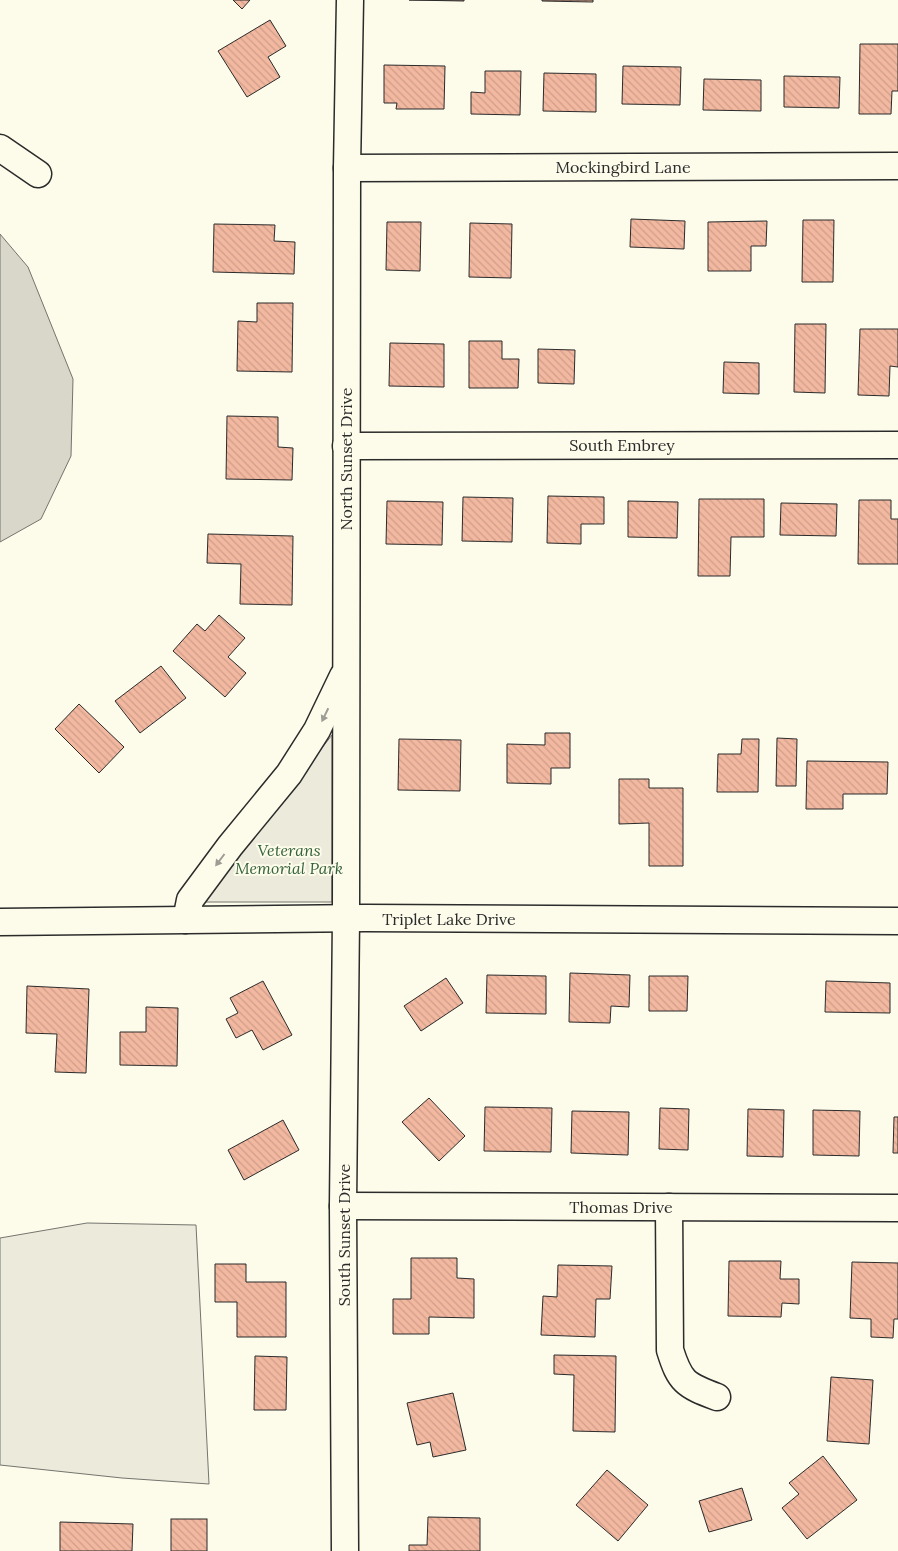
<svg xmlns="http://www.w3.org/2000/svg" width="898" height="1551" viewBox="0 0 898 1551" font-family="Lora,serif">
  <style>
    .green { fill: #ecebdb; stroke: #74746e }
    .water { fill: #d8d7c9; stroke: #74746e }
    .building { fill: url(#building-back-hatch); stroke: #2b2b2b }
    .lines { fill: none; stroke-linecap: round; stroke-linejoin: round }
    .minor-casing { stroke: #2b2b2b; stroke-width: 29 }
    .minor { stroke: #fdfbea; stroke-width: 26 }
    .oneway { fill: #9e9d94 }
    .labels { text-anchor: middle; stroke-width: 4; stroke-linejoin: round; paint-order: stroke }
    .street-label { font-size: 16px; fill: #2b2b2b; stroke: #fdfbea }
    .park-label { font-size: 16px; font-style: italic; fill: #34623c; stroke: #fdfbea }
  </style>
  <defs>
    <pattern id="building-back-hatch" width="6" height="6" patternUnits="userSpaceOnUse" patternTransform="scale(1.25)"><rect width="6" height="6" fill="#f2b8a0"/><path d="M-1 5l2 2M0 0l6 6M5-1l2 2" fill="none" stroke="#d09e8a"/></pattern>
  </defs>
  <rect width="100%" height="100%" fill="#fdfbea"/>
  <g class="green">
    <path d="M332,735v167h-130z"/>
    <path d="M87,1223l109,2 13,259 -87,-6 -122,-13v-227z"/>
  </g>
  <path class="water" d="M0,234l28,33 45,112 -2,77 -30,63 -41,23z"/>
  <g class="building">
    <path d="M233,0h17l-8,9z"/>
    <path d="M409,0h55v1z"/>
    <path d="M542,0h51v2l-51,-1z"/>
    <path d="M270,20l16,26 -18,11 12,20 -33,20 -29,-46z"/>
    <path d="M860,44h38v47h-6l-1,23h-32z"/>
    <path d="M384,65l61,1 -1,43h-48l1,-6h-13z"/>
    <path d="M623,66l58,1 -1,38 -58,-1z"/>
    <path d="M485,71h36l-1,44 -49,-1v-22l14,1z"/>
    <path d="M544,73l52,1v38l-53,-1z"/>
    <path d="M784,76l56,1 -1,31 -55,-1z"/>
    <path d="M704,79l57,1v31l-58,-1z"/>
    <path d="M631,219l54,2 -1,28 -54,-2z"/>
    <path d="M803,220h31l-1,62h-31z"/>
    <path d="M767,221l-1,25h-15v25h-43v-49z"/>
    <path d="M387,222h34l-1,49 -34,-1z"/>
    <path d="M470,223l42,1 -1,54 -42,-1z"/>
    <path d="M214,224l61,1 -1,16 21,1 -1,32 -81,-2z"/>
    <path d="M257,303h36l-1,69 -55,-1 1,-50 19,1z"/>
    <path d="M795,324h31l-1,69 -31,-1z"/>
    <path d="M860,329h38v38l-8,-1 -1,30 -31,-1z"/>
    <path d="M469,341h33v18h17l-1,29h-49z"/>
    <path d="M390,343l54,1v43l-55,-1z"/>
    <path d="M538,349l37,1 -1,34 -36,-1z"/>
    <path d="M724,362l35,1v31l-36,-1z"/>
    <path d="M227,416l51,1v30l15,1 -1,32 -66,-1z"/>
    <path d="M548,496l56,1v27h-23v20l-34,-1z"/>
    <path d="M463,497l50,1 -1,44 -50,-1z"/>
    <path d="M699,499h65v38h-33l-1,39h-32z"/>
    <path d="M859,500h32v19h7v45h-40z"/>
    <path d="M387,501l56,1 -1,43 -56,-1z"/>
    <path d="M628,501l50,1 -1,36 -49,-1z"/>
    <path d="M781,503l56,1 -1,32 -56,-1z"/>
    <path d="M208,534l85,2 -1,69 -52,-1 1,-40 -34,-1z"/>
    <path d="M219,615l26,23 -17,19 18,16 -21,24 -52,-46 24,-27 8,7z"/>
    <path d="M161,666l25,32 -46,35 -25,-32z"/>
    <path d="M79,704l45,43 -25,26 -44,-44z"/>
    <path d="M545,733h25v35h-19v16l-44,-1v-39l38,1z"/>
    <path d="M777,738l20,1 -1,47h-20z"/>
    <path d="M399,739l62,1 -1,51 -62,-1z"/>
    <path d="M742,739h17l-1,53h-41l1,-38h23z"/>
    <path d="M807,761l81,1 -1,32h-44v15h-37z"/>
    <path d="M619,779h30v9h34v78h-34v-43l-30,1z"/>
    <path d="M570,973l60,2 -1,32 -18,-1 -1,17 -41,-1z"/>
    <path d="M487,975l59,1v38l-60,-1z"/>
    <path d="M649,976h39l-1,35h-38z"/>
    <path d="M446,978l17,25 -42,28 -17,-25z"/>
    <path d="M263,981l29,54 -29,15 -11,-20 -16,8 -10,-19 12,-6 -8,-15z"/>
    <path d="M826,981l64,2v30l-65,-1z"/>
    <path d="M27,986l62,3 -3,84 -31,-1 2,-38 -31,-1z"/>
    <path d="M146,1007l32,1 -1,58 -57,-1v-33h26z"/>
    <path d="M429,1098l36,38 -26,25 -37,-39z"/>
    <path d="M485,1107l67,1 -1,44 -67,-1z"/>
    <path d="M660,1108l29,1 -1,41 -29,-1z"/>
    <path d="M748,1109l36,1 -1,47 -36,-1z"/>
    <path d="M813,1110l47,1 -1,45 -46,-1z"/>
    <path d="M572,1111l57,1 -1,43 -57,-2z"/>
    <path d="M894,1117h4v36h-5z"/>
    <path d="M283,1120l16,30 -55,30 -16,-30z"/>
    <path d="M411,1258h46v20l17,1v39l-45,-1v17h-36v-35h18z"/>
    <path d="M729,1261h52l-1,18h19v25l-17,-1 -1,14 -53,-1z"/>
    <path d="M852,1262l46,1v56h-4l-1,19 -22,-1v-18l-21,-1z"/>
    <path d="M215,1264h31v18h40v55h-49v-35h-22z"/>
    <path d="M558,1265l54,1 -2,33h-14l-1,38 -54,-2 2,-39 14,1z"/>
    <path d="M554,1355l62,1 -1,76 -42,-1 1,-56 -20,-1z"/>
    <path d="M255,1356l32,1 -1,53h-32z"/>
    <path d="M831,1377l42,3 -4,64 -42,-3z"/>
    <path d="M453,1393l13,57 -33,7 -3,-15 -13,3 -10,-42z"/>
    <path d="M823,1456l34,44 -50,39 -25,-31 17,-14 -10,-11z"/>
    <path d="M607,1470l41,35 -30,36 -42,-36z"/>
    <path d="M742,1488l10,32 -43,12 -10,-31z"/>
    <path d="M428,1517l52,1v33h-71v-6h18z"/>
    <rect x="171" y="1519" width="36" height="32"/>
    <path d="M60,1522l73,2 -1,27h-72z"/>
  </g>
  <g class="lines">
    <g class="minor-casing">
      <g id="minor">
        <path d="M0,148l38,26"/>
        <path d="M347,168l551,-2"/>
        <path d="M346,446l552,-1"/>
        <path d="M186,920l4,-20 40,-54 59,-72 28,-44 26,-54"/>
        <path d="M0,922l365,-4 533,3"/>
        <path d="M343,1206l555,2"/>
        <path d="M669,1207l1,143c10,32 15,35 47,47"/>
        <path d="M345,1551l-2,-345 3,-288 1,-750 3,-168"/>
      </g>
    </g>
    <use href="#minor" class="minor"/>
  </g>
  <defs><path id="oneway-solid" d="M-6-.8H1V-3.2L6.5 0L1 3.2V.8H-6Z" transform="scale(1.25)"/></defs>
  <g class="oneway">
    <use href="#oneway-solid" transform="translate(325 715) rotate(116)"/>
    <use href="#oneway-solid" transform="translate(220 860) rotate(127)"/>
  </g>
  <g class="labels">
    <g class="street-label">
      <text x="623" y="173">Mockingbird Lane</text>
      <text x="622" y="451">South Embrey</text>
      <text transform="translate(346 459) rotate(-90)" y="6">North Sunset Drive</text>
      <text x="449" y="925">Triplet Lake Drive</text>
      <text x="621" y="1213">Thomas Drive</text>
      <text transform="translate(344 1235) rotate(-90)" y="6">South Sunset Drive</text>
    </g>
    <g class="park-label">
      <text x="289" y="856">Veterans<tspan x="289" dy="18">Memorial Park</tspan></text>
    </g>
  </g>
</svg>
